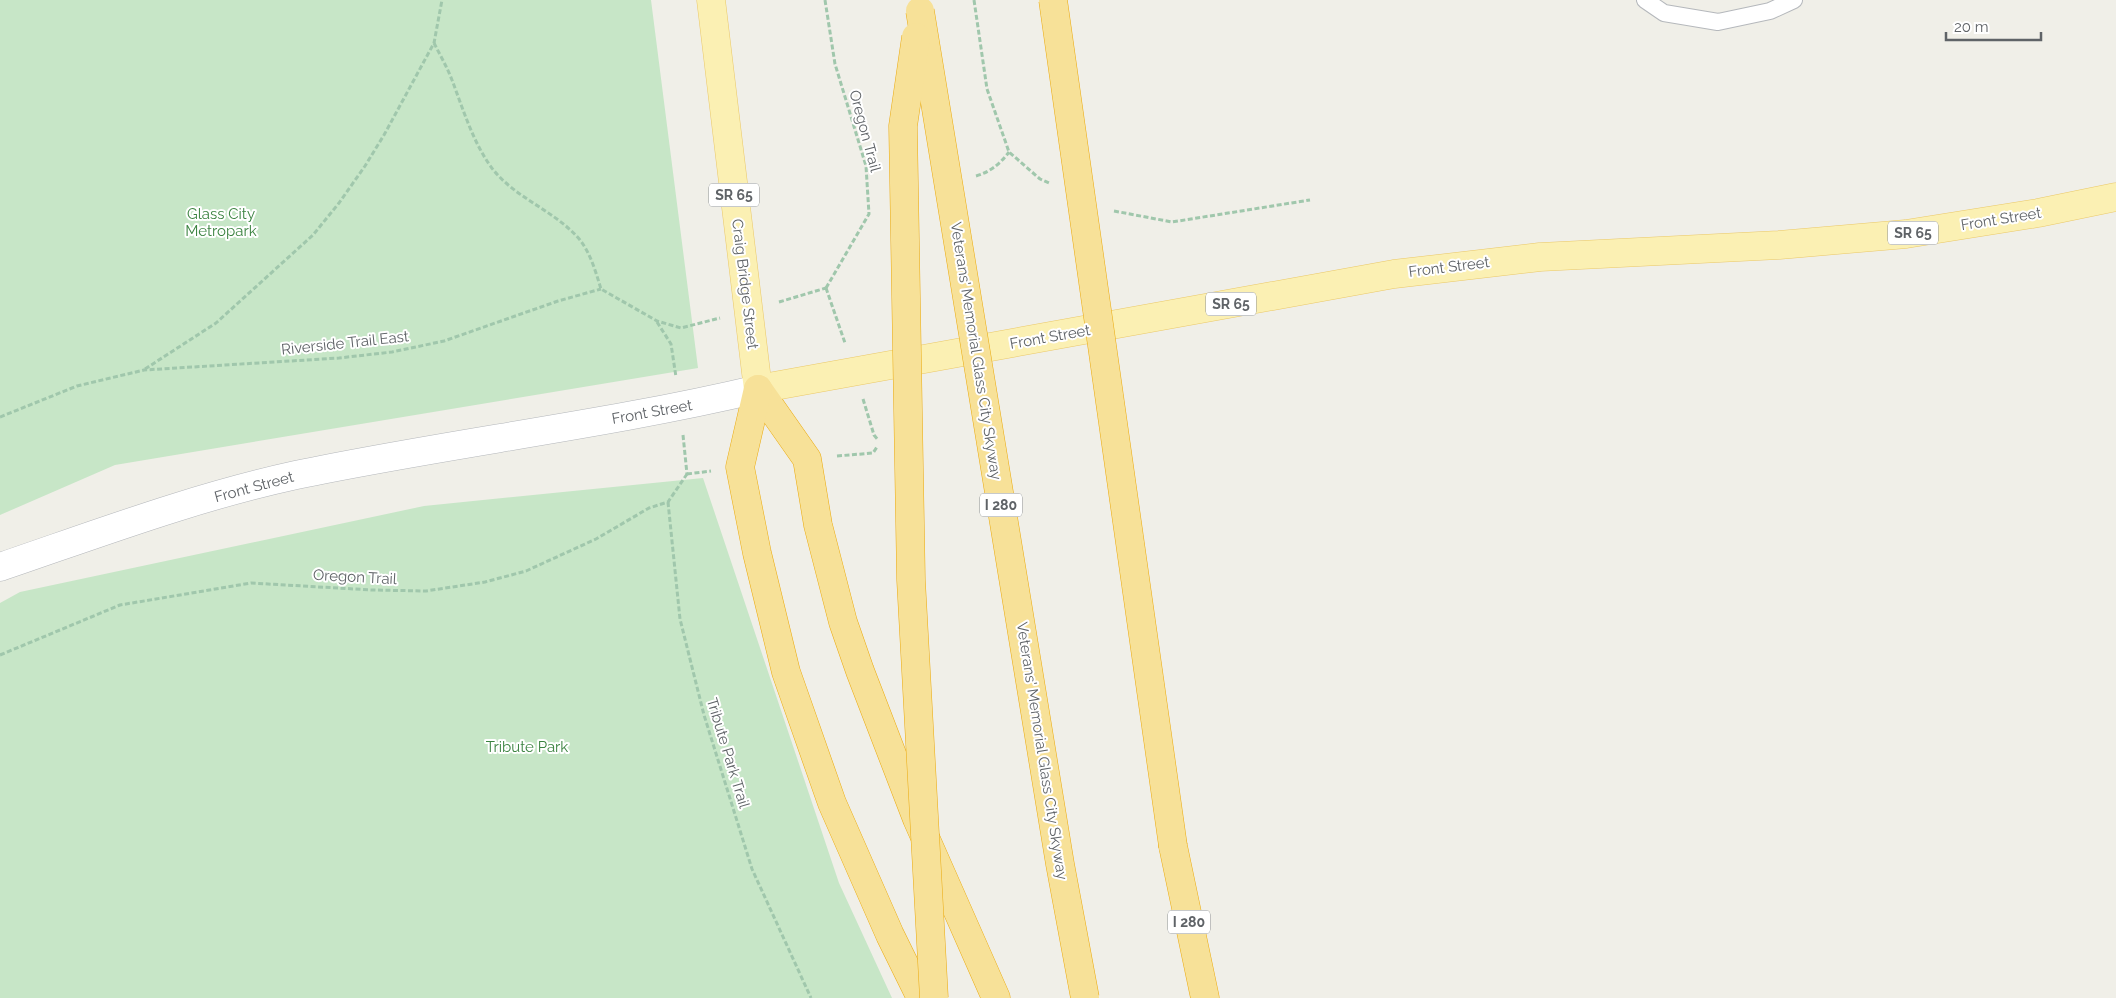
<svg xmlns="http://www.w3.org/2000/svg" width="2116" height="998" viewBox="0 0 2116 998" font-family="Raleway,sans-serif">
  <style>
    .green { fill: #c7e6c7 }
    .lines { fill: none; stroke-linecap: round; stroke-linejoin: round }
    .service-casing { stroke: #b5b8bc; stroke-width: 18 }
    .secondary-casing { stroke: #b4b7bb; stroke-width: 29 }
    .primary-casing { stroke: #eac868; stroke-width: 29 }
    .motorway-casing { stroke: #ebaa0e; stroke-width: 29 }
    .path { stroke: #a0c7ac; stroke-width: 3; stroke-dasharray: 5 2.5; stroke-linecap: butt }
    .service { stroke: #fff; stroke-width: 16 }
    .secondary { stroke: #fff; stroke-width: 28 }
    .primary { stroke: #fbf0b3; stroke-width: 28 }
    .motorway { stroke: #f7e198; stroke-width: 28 }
    .motorway-bridge-casing { stroke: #ebaa0e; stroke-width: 29; stroke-linecap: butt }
    .motorway-bridge { stroke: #f7e198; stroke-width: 28 }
    .labels { text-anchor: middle; stroke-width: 4; stroke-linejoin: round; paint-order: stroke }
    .shield { fill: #fff; stroke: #8f9295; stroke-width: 1 }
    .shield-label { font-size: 14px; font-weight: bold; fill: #5f6367 }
    .street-label { font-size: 15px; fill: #5f6367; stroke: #fff }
    .park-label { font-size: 15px; fill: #3b8340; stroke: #fff }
  </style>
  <rect width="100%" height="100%" fill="#f0efe8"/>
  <g class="green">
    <path d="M0,0h651l47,368 -583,97 -115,50z"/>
    <path d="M703,478l136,405 53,115h-892v-395l20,-11 404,-86z"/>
  </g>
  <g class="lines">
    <g class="service-casing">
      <path id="service" d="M1645,0l19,13 54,9 52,-11 24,-11"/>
    </g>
    <g class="secondary-casing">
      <path id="secondary" d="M0,567c97,-33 195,-70 296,-92 153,-32 310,-50 462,-86"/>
    </g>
    <g class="primary-casing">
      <path id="primary" d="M711,0l47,389 636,-115 146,-17 239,-12 127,-11 132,-21 78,-16"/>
    </g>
    <g class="motorway-casing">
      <g id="motorway">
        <path d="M758,389l49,70 11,66 25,97 17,49 57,148 79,179"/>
        <path d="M758,389l-18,78 17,86 29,119 46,131 58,132 31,63"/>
        <path d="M1173,846l32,152"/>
      </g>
    </g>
    <g class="path">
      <path d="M825,0l10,64 31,102 3,48 -43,74"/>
      <path d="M974,0l13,89 22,63 31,27 9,4"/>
      <path d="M434,43c6,12 13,24 18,37 11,29 20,59 37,84 23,34 65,45 91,76 11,14 16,33 21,49l56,32 24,7 39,-10"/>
      <path d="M976,176c14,-4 24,-12 33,-24"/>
      <path d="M1114,211l58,11 138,-22"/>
      <path d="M826,288l19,55"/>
      <path d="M779,302l47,-14"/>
      <path d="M657,322l14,22 5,33"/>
      <path d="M145,369l71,-46 97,-88 26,-32 26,-37 19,-31 50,-92 8,-43"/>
      <path d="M863,399l11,36 4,5"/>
      <path d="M0,417l77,-31 67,-16 195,-12 53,-6 52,-11 114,-40 43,-12"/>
      <path d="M683,435l4,39"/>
      <path d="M837,456l36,-3 4,-6"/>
      <path d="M687,474l24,-3"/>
      <path d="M668,502l12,117 24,96 48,154 59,129"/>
      <path d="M0,655l120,-50 131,-22 121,7 54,1 59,-9 41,-11 70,-32 53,-31 19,-6 19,-28"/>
    </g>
    <use href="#service" class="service"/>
    <use href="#secondary" class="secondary"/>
    <use href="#primary" class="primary"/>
    <use href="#motorway" class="motorway"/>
    <g class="motorway-bridge-casing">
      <g id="motorway-bridge">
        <path d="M1053,0l120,846"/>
        <path d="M920,11l140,853 25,134"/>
        <path d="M916,37l-13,89 8,454 23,418"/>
      </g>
    </g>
    <use href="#motorway-bridge" class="motorway-bridge"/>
  </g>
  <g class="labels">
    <g class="shield">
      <rect x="709" y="183.5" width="50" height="23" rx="4"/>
      <rect x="1888" y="221.5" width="50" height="23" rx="4"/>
      <rect x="1206" y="292.5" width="50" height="23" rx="4"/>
      <rect x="980" y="493.5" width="42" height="23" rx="4"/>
      <rect x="1168" y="910.5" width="42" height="23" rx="4"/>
    </g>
    <g class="shield-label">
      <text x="734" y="200">SR 65</text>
      <text x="1913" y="238">SR 65</text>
      <text x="1231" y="309">SR 65</text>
      <text x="1001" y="510">I 280</text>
      <text x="1189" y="927">I 280</text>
    </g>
    <g class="street-label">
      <text transform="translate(865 131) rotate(75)" y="5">Oregon Trail</text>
      <text transform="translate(2001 219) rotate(-9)" y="5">Front Street</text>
      <text transform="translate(1449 267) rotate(-7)" y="5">Front Street</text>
      <text transform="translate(745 284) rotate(83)" y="5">Craig Bridge Street</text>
      <text transform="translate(1050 337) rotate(-10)" y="5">Front Street</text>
      <text transform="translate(345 343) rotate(-6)" y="5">Riverside Trail East</text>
      <text transform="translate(976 351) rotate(81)" y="5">Veterans' Memorial Glass City Skyway</text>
      <text transform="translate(652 412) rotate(-10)" y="5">Front Street</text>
      <text transform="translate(254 487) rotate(-15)" y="5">Front Street</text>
      <text transform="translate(355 577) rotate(3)" y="5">Oregon Trail</text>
      <text transform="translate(1042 751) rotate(81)" y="5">Veterans' Memorial Glass City Skyway</text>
      <text transform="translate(728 753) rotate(73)" y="5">Tribute Park Trail</text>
    </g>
    <g class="park-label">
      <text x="221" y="219">Glass City<tspan x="221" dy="17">Metropark</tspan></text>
      <text x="527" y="752">Tribute Park</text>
    </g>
  </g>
  <path d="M1946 32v8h95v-8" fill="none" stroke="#5f6367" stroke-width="2.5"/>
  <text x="1954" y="32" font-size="15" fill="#5f6367" stroke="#ffffff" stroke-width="4" paint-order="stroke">20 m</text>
</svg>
